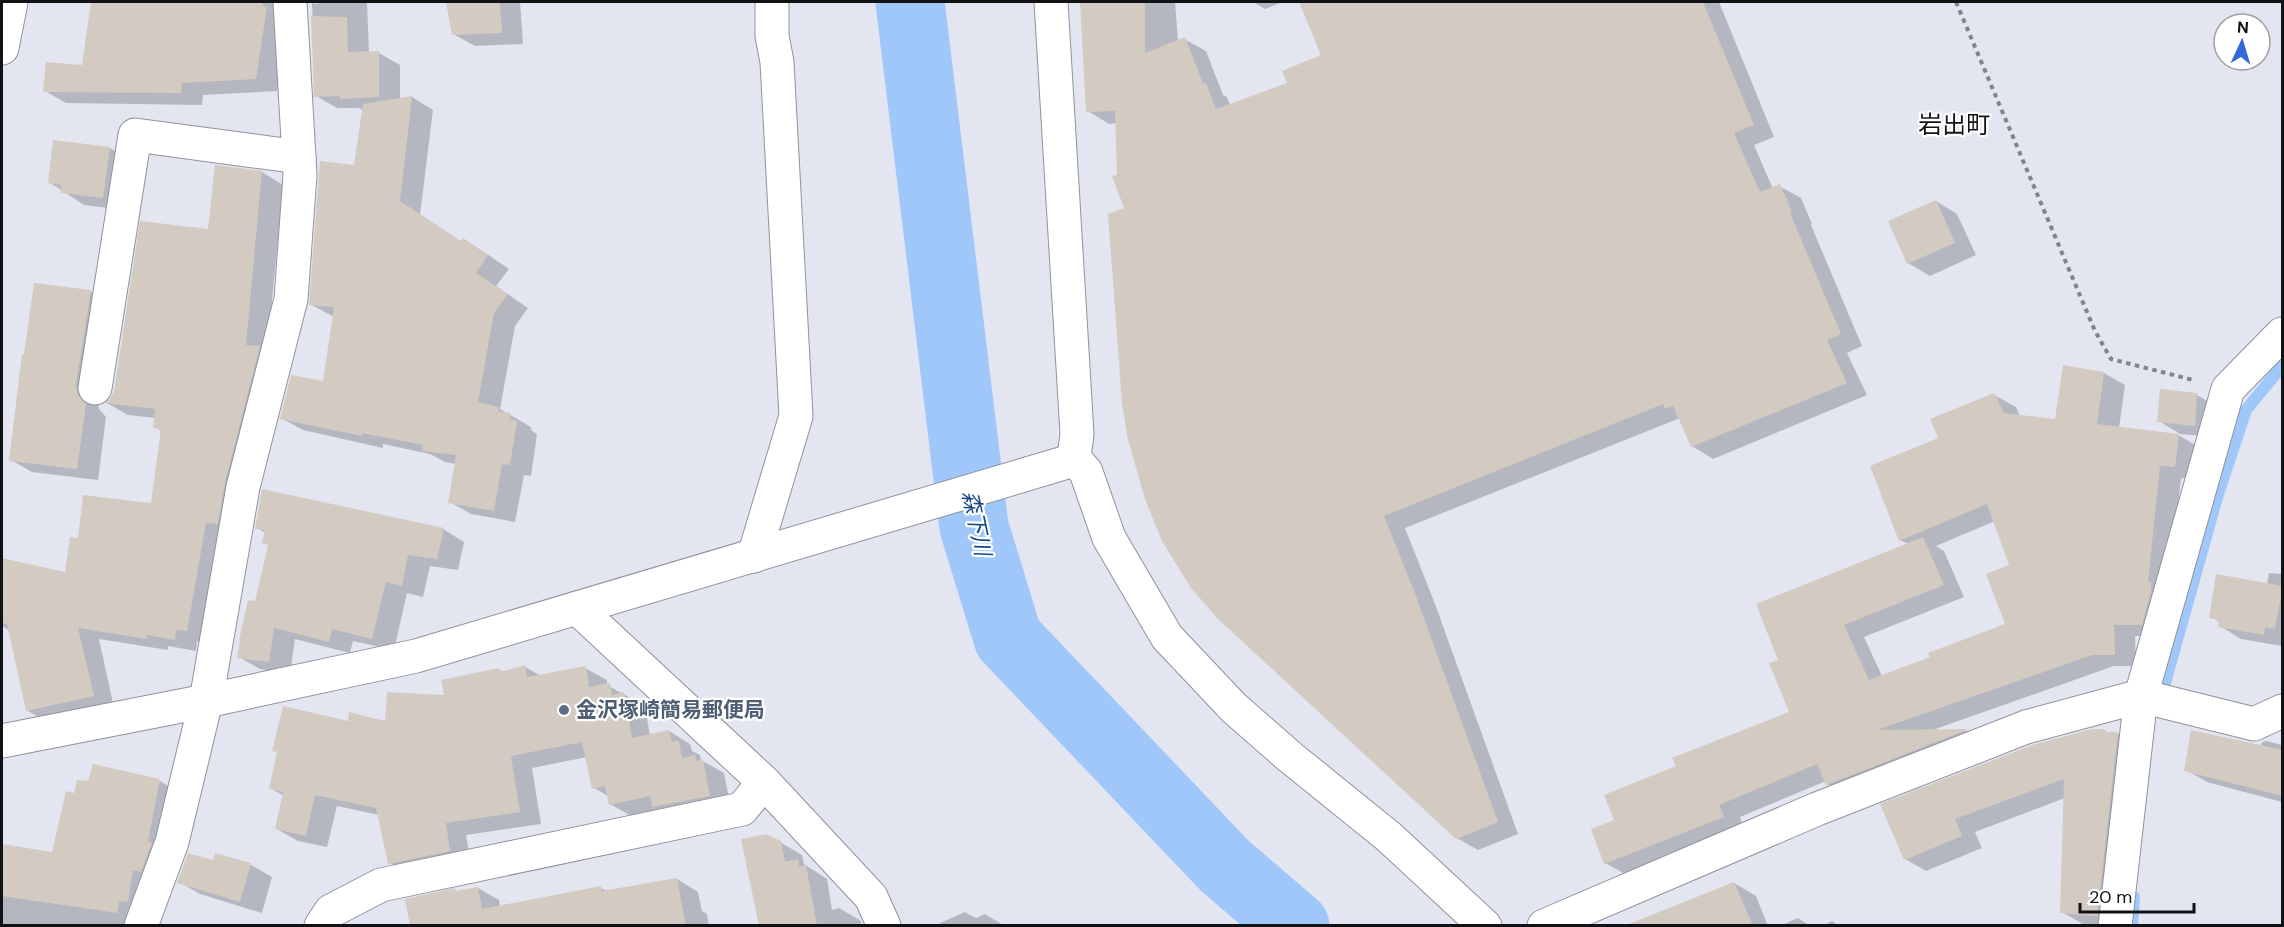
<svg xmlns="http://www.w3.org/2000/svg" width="2284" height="927" viewBox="0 0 2284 927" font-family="'DM Sans','Noto Sans JP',sans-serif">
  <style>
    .shadow { fill: #0003; fill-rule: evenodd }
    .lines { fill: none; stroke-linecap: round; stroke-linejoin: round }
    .stream { stroke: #a0c7fa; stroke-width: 12 }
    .river { stroke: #a0c7fa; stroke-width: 69 }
    .building { fill: #d3cbc1 }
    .minor-casing { stroke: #90929c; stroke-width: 35 }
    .path { stroke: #82838b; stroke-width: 4; stroke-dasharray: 4.5 4.5; stroke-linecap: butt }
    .minor { stroke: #fff; stroke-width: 33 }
    .service-dot { fill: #5c6f8a; stroke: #fff; stroke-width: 2 }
    .labels { text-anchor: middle; stroke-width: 4.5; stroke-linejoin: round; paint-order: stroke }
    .service-label { font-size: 21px; font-weight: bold; fill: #4e5e75; stroke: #fff; text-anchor: start }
    .water-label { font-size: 22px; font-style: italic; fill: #154682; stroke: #fff }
    .quarter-label { font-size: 24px; fill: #111216; stroke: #fff }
  </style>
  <rect width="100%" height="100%" fill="#e3e5f1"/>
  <g class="shadow">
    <path d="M93,2h184l12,7 -12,82 -74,4 -1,10 -136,-2 -21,-12 38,-24z"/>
    <path d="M318,2h49l2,51h10l21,12v35l12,-3 21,13 -13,105 42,27 1,-2 21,12 25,17 -13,17 32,22 -13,18 -15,83 31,18v3l6,4 -6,42 -7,-1 -9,47 -44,-8 -21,-12 6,-38 -11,-2 -15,-8 -47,-10v4l-80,-18 -22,-12 43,-35 10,-66 -24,-13 46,-138 8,-55 -5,-3h-22l-21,-12 -4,-93 6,1z"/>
    <path d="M448,2h72l3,42 -48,2 -22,-12z"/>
    <path d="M1082,2h93l3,39 6,-2 22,12 17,44 4,2 3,8 59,-22 34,-27 -23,-54h419l55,135 -20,8 19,44 6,-3 22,12 11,26 -1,1 51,121 -15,7 20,42 -154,64 -21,-13 -12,-28 -275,110 30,76 83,230 -40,16 -21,-12 -331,-629 -8,-33 -1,-53 -8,1 -21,-13z"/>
    <path d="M1253,2h30l-18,7z"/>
    <path d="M55,142l55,6 21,13 -7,49 -40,-5 -35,-23z"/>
    <path d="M262,172l21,13 -16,167 -59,291 -11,-2 -1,10 -28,-5v4l-69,-11 15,69 -65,15 -21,-12 -18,-80 -8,-5v-66l65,14 12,-35 73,-34 10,-74 -8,-4 1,-9 -27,-3 -21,-12 4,-3 98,-170z"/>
    <path d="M1936,201l21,13 19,41 -46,21 -22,-13z"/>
    <path d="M36,284l55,8 21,12 -15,94 2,11 7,8 -8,63 -66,-8 -21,-12z"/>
    <path d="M2064,367l40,6 21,12 -6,43 59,7 21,12 -3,32 -15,-1 -18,158h-28l1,30h-22l-184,65h38l19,11 -138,54 -22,-12 -1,-3 -86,36 4,12 -117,46 -22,-12 11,-42 62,-54 112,-55 -10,-51 128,-117 -8,-4 40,-102 54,-43 22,12 4,10 36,4zM1995,521l15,45 -3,59 -76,33 -49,18 -18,-39 100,-40 -20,-46 -8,-5z"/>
    <path d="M2197,395l21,12 -2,30 -36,-3 -21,-13z"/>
    <path d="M257,528l186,1 21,13 -6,28 -28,-4 -7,31 -16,-4 -13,57 -41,-9 -3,12 -55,-14 -5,35 -30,-5 -21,-12 17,-54 13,-57 -3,-13z"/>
    <path d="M2269,573l13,1v72l-41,-7 -21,-13v-4l-9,-5 56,-32z"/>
    <path d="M525,667l16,9 44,-8 22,12v5l38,21 5,30 19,-5 21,13 2,7 8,4 1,5 23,13 7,35 -100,8 -21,-12 -2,-8 -14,-8 -7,-31 -55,11 9,56 -75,11 5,28 -60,13 -21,-13 -11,-48 -42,-9 -10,41 -29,-6 -21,-12 7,-33 -14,-8 79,-66h37l113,-52 5,3z"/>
    <path d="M2104,730l5,4h9l21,12 -21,180 -35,-2 -21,-12 3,-114 -90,34 7,16 -56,23 -21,-12 -23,-54z"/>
    <path d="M2266,741l16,4v57l-75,-20 -21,-12 75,-23 1,-5z"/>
    <path d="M160,781l21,12 -43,133h-136v-81l51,9 22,-59z"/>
    <path d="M780,842l22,13 2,9 23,15 5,31 7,-2 22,13v5h-100z"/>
    <path d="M216,855l35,10 21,12 -10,36 -62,-19 -21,-12 35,-20z"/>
    <path d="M677,879l21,13 4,19 5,3 2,12h-298l44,-36 3,2 20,-4 21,12 1,7 101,-19 6,3z"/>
    <path d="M1734,883l22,13 12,30h-61z"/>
    <path d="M965,912l11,6 9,-4 20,12h-64l-1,-3z"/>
    <path d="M1798,918l12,8h-30z"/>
    <path d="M1832,921l7,5h-17z"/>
  </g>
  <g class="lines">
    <g class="stream">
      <path d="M2165,683l53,-189 28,-84 36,-44"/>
      <path d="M2132,926l2,-29"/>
    </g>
    <path class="river" d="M910,2l64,525 34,111 217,228 70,60"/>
  </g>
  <g class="building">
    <path d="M91,2h172l-1,4 5,1 -11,72 -74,4 -1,10 -138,-1 3,-30 36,3z"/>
    <path d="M446,2h54l2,31 -50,2z"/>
    <path d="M1080,2h65v51l40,-16 18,47 3,-1 10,26 71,-26 -5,-12 39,-16 -22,-53h404l51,123 -20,8 26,59 20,-8 12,28 -2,1 51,121 -14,6 20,43 -156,64 -18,-41 -8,3 -2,-5 -279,112 30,75 84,231 -42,17 -238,-220 -27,-31 -29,-47 -17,-42 -17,-59 -6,-37 -14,-189 16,-6 -12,-32 5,-1 -2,-64 -29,1z"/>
    <path d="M311,16l36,1 1,35 31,-1v46l-39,2v-3l-26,1z"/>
    <path d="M412,96l-12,105 61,40 2,-3 25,17 -12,18 32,21 -14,19 -16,89 21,5 -1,4 13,2 -1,6 7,2 -7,44 -8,-1 -8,47 -46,-8 8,-48 -34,-4 1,-6 -61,-12v3l-82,-17 11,-44 32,6 11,-74 -25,-2 11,-144 34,4 9,-61z"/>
    <path d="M53,140l57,7 -7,51 -42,-5v-8l-13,-2z"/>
    <path d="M215,165l47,6 -16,174 14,1 -35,136 -7,42 -12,-1 -19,108 -11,-1 -1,10 -28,-5v4l-69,-11 16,68 -68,15 -19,-87 -5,-1v-65l63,14 5,-35 8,1 5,-43 68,8 10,-74 -8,-1 2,-19 -50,-6 5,-4 4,-8 26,-170 68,8z"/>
    <path d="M1936,200l19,43 -48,21 -19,-43z"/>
    <path d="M34,283l57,7 -15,95 2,10 8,9 -9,65 -68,-8 13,-107h2z"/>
    <path d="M2063,365l41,7 -7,52 82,10 -4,33 -15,-1 -12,116h3v9l-9,34h-28l1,30h-23l-215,75 92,-1 -143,56 -9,-21 -98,41 5,12 -120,47 -13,-35 23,-9 -10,-25 72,-29 -4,-8 117,-46 -20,-49 9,-3 -22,-56 167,-67 21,48 -100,40 25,55 61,-23 -2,-4 77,-29 -19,-50 23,-9 -22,-61 -88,37 -29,-75 68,-28 -8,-19 64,-26 10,20 51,6z"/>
    <path d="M2160,389l37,4 -2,33 -38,-4z"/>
    <path d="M262,489l182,39 -7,31 -29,-4 -6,31 -16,-4 -14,57 -40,-10 -3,13 -55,-14 -5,34 -32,-4 3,-18h-1l9,-40 7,1 13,-56 -6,-2 3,-13 -10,-1z"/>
    <path d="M2216,574l67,12 -8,43 -10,-2 -1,8 -46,-8 1,-7 -10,-2z"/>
    <path d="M525,665l2,12 59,-11 3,21 21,-4 2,12 12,-3 8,46 37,-8 3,12 7,-1 3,17 13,-3 1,6 7,-2 7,37 -58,11 -2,-11 -41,9 -4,-19 -13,3 -10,-47 -71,14 9,56 -74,11 4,28 -62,13 -12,-56 -61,-13 -9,41 -31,-7 8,-37 -14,-3 8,-37 -5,-1 11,-45 65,15 1,-9 36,9 2,-29 57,3 -3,-15 58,-12 1,4z"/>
    <path d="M2092,729h12v3h14l-21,184 -37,-3 4,-134 -109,40 7,17 -58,24 -24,-56 152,-59z"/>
    <path d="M2191,730l92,20v46l-99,-25z"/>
    <path d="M93,764l67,15 -12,62 4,2 -11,29 -8,-2 -5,32 -9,-1 -2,12 -115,-17v-52l50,8 14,-61 8,2 3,-13 11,1z"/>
    <path d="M766,834l15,7 4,21 13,-3 1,8 7,-2 11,61h-58l-18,-87z"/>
    <path d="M188,853l25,7 2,-7 36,10 -11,39 -63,-19z"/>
    <path d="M677,878l9,48h-276l-5,-27 50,-11 1,3 22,-4 4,22 119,-23 1,5z"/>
    <path d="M1734,882l19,44h-124v-2z"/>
  </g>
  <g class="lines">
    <g class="minor-casing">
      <g id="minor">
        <path d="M2,48l9,-46"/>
        <path d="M95,388l40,-253 164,22"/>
        <path d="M1074,458l12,14 23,66 58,99 67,71 56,49 99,80 96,89"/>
        <path d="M754,556l42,-140 -19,-354 -5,-26v-34"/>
        <path d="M577,608l187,174 107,115 13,29"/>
        <path d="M2,741l204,-40 210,-45 648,-193 10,-5 3,-24 -26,-432"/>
        <path d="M141,926l31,-84 34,-141 37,-214 48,-188 9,-124 -10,-173"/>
        <path d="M321,926l10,-15 50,-26 361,-76 22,-27"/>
        <path d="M1544,926l273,-117 209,-82 115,-31 113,28 28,-13"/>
        <path d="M2115,926l26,-230 87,-307 54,-55"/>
      </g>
    </g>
    <path class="path" d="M1956,2l139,329 16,28 82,21"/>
    <use href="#minor" class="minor"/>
  </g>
  <circle class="service-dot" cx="564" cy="710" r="6"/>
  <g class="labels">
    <g class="service-label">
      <text x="576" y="717">金沢塚崎簡易郵便局</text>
    </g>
    <g class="water-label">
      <text transform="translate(977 523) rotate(78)" y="8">森下川</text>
    </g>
    <g class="quarter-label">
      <text x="1954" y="133">岩出町</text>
    </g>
  </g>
  <rect width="2284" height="927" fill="none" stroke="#111216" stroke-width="6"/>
  <g transform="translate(2242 42) rotate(4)"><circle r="28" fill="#ffffff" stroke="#a0a0a2" stroke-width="1.5"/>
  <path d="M0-4.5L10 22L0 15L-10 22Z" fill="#3468d7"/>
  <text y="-9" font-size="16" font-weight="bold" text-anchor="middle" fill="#111216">N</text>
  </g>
  <path d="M2080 903v9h114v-9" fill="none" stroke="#111216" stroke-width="3"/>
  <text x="2089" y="903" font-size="18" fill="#111216" stroke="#ffffff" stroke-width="4.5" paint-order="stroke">20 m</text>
</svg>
